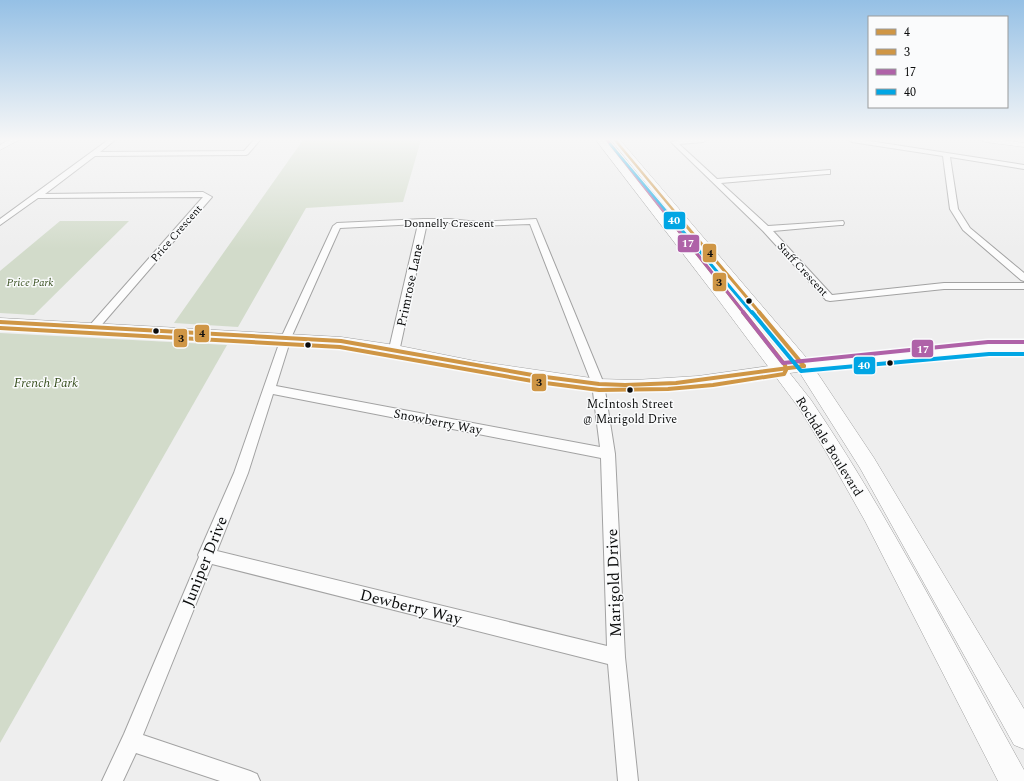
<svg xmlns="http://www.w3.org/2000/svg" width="1024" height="781" viewBox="0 0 1024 781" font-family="Spectral,serif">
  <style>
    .green { fill: #d2dbca }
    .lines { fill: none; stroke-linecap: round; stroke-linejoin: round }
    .minor-casing { stroke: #a2a2a2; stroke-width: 2 }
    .tertiary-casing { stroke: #a2a2a2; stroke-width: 1 }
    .secondary-casing { stroke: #a2a2a2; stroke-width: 1 }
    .minor { fill: #fcfcfc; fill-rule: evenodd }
    .tertiary { fill: #fcfcfc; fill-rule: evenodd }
    .secondary { fill: #fcfcfc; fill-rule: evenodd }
    .bus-1-far2-casing { stroke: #fafbfc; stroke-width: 4.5 }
    .bus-1-far1-casing { stroke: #fafbfc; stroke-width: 5.5 }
    .bus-1-casing { stroke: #fafbfc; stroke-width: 7 }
    .bus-2-far2-casing { stroke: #fafbfc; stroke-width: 4.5 }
    .bus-2-far1-casing { stroke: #fafbfc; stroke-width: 5.5 }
    .bus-2-casing { stroke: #fafbfc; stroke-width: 7 }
    .bus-3-far2-casing { stroke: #fafbfc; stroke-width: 4.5 }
    .bus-3-far1-casing { stroke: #fafbfc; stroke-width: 5.5 }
    .bus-3-casing { stroke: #fafbfc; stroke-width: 7 }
    .bus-4-far2-casing { stroke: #fafbfc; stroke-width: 4.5 }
    .bus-4-far1-casing { stroke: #fafbfc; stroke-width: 5.5 }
    .bus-4-casing { stroke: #fafbfc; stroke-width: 7 }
    .bus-1-far2 { stroke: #cf9645; stroke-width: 2.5 }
    .bus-1-far1 { stroke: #cf9645; stroke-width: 3 }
    .bus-1 { stroke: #cf9645; stroke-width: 4 }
    .bus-2-far2 { stroke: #cf9645; stroke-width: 2.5 }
    .bus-2-far1 { stroke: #cf9645; stroke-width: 3 }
    .bus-2 { stroke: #cf9645; stroke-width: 4 }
    .bus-3-far2 { stroke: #af62a8; stroke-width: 2.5 }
    .bus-3-far1 { stroke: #af62a8; stroke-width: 3 }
    .bus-3 { stroke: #af62a8; stroke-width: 4 }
    .bus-4-far2 { stroke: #01a6e4; stroke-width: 2.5 }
    .bus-4-far1 { stroke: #01a6e4; stroke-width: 3 }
    .bus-4 { stroke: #01a6e4; stroke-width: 4 }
    .bus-dot { fill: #0b0c0c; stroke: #fafbfc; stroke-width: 1.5 }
    .labels { text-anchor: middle; stroke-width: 3; stroke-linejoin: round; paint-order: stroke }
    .far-street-label { font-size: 11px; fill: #0b0c0c; stroke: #fafbfc }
    .far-park-label { font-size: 11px; font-style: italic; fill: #3a5121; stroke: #fafbfc }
    .bus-label { font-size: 12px; fill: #0b0c0c; stroke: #fafbfc }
    .street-label { font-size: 13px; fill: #0b0c0c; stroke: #fafbfc }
    .park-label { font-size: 13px; font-style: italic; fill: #3a5121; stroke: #fafbfc }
    .near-street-label { font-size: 16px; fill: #0b0c0c; stroke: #fafbfc }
    .line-badge { stroke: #fafbfc; stroke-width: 1.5 }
    .badge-label { font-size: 11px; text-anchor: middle; font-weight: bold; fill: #fff }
    .pale-badge-label { font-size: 11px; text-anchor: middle; font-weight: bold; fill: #111 }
  </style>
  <rect width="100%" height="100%" fill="#eee"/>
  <g class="green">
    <path d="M303,140h118l-18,62 -97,6 -68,119 -64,-4z"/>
    <path d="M60,221h69l-95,94 -34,-2v-42z"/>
    <path d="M0,333l227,12 -227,398z"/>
  </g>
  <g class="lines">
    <g class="minor-casing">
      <g id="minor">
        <path d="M108,140h7l-15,12 144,-1 10,-11h6l-12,14 -2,1 -151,1 -50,38 158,-2 9,5 -114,132h-8l-1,-2 1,-2 113,-128 -165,1 -38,27v-6z"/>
        <path d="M678,140h28l-3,2 -24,2 38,35 113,-9v4h-3l-106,9 47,43 75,-5 1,2 -1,2h-3l-67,6 59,64 112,-12h80v6h-80l-114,12 -4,-1 -63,-69 -92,-89z"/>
        <path d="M849,140h14l161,25v4l-74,-12 8,52 12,19 54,45v8l-3,-1 -58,-50 -13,-21 -7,-53 -91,-14z"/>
        <path d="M423,219h27l28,3 58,-3 68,165 11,70 10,203 13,124h-20l-10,-117 -396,-100 -69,171 107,36 7,3 3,7h-40l-84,-28 -13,28h-21l22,-47 75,-177 -1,-2 36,-82 47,-135 52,-112 4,-3zM427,223h23l28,3 52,-2 62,160 8,63 -324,-61 15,-48 49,-110 78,-4 -29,125 2,3h8zM273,394l328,64 6,188 -390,-95 31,-78z"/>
      </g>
    </g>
    <g class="tertiary-casing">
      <g id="tertiary">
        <path d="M9,140h10l-19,10v-5z"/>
        <path d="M981,140h22l21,3v4l-39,-5z"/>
        <path d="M0,318l341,19 54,8 80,16 123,18 37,1 63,-4 106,-15 185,-17h35v8h-35l-185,19 -106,15 -63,4 -37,-1 -123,-18 -80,-18 -54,-8 -341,-19z"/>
      </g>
    </g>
    <g class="secondary-casing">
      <g id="secondary">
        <path d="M596,140h9l206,260c79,117 144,246 213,370v11h-26l-133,-260 -39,-69 -27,-44 -82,-110z"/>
        <path d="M611,140h9l190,222 64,96 150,251v40l-10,-4 -154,-277 -62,-98z"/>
      </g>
    </g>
    <use href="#minor" class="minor"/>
    <use href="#tertiary" class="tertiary"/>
    <use href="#secondary" class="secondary"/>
    <g class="bus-1-far2-casing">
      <path id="bus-1-far2" d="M615,140l64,77"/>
    </g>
    <g class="bus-1-far1-casing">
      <path id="bus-1-far1" d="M678,216l82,97"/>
    </g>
    <g class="bus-1-casing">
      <g id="bus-1">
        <path d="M759,312l45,54"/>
        <path d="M0,322l341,19 197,35 61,8 26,1 51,-2 128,-17"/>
      </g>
    </g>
    <g class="bus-2-far2-casing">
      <path id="bus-2-far2" d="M607,140l61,77"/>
    </g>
    <g class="bus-2-far1-casing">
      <path id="bus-2-far1" d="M667,216l77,97"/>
    </g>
    <g class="bus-2-casing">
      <path id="bus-2" d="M0,328l340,19 198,35 61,8 69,-1 45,-4 71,-11 2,-4 -1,-5 -42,-53"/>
    </g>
    <g class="bus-3-far2-casing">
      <path id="bus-3-far2" d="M607,140l61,77"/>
    </g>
    <g class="bus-3-far1-casing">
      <path id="bus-3-far1" d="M667,216l77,97"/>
    </g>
    <g class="bus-3-casing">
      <path id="bus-3" d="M743,312l40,51 205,-21h36"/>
    </g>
    <g class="bus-4-far2-casing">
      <path id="bus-4-far2" d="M610,144l61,73"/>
    </g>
    <g class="bus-4-far1-casing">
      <path id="bus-4-far1" d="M670,216l82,97"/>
    </g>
    <g class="bus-4-casing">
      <path id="bus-4" d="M752,312l49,59 188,-17h35"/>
    </g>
    <use href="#bus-1-far2" class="bus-1-far2"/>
    <use href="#bus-1-far1" class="bus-1-far1"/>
    <use href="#bus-1" class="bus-1"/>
    <use href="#bus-2-far2" class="bus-2-far2"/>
    <use href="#bus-2-far1" class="bus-2-far1"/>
    <use href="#bus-2" class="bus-2"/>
    <use href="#bus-3-far2" class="bus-3-far2"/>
    <use href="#bus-3-far1" class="bus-3-far1"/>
    <use href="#bus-3" class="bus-3"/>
    <use href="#bus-4-far2" class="bus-4-far2"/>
    <use href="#bus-4-far1" class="bus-4-far1"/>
    <use href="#bus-4" class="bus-4"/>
  </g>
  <linearGradient id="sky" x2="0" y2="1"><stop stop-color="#95c0e5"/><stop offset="0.56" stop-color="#f7f7f7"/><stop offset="1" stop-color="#f7f7f7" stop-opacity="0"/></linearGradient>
  <rect width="1024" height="249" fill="url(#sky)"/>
  <g class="bus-dot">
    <circle cx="749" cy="301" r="3.5"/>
    <circle cx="156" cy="331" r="3.5"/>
    <circle cx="308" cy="345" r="3.5"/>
    <circle cx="890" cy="363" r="3.5"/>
    <circle cx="630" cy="390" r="3.5"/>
  </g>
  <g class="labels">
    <g class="far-street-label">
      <text x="449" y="227">Donnelly Crescent</text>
      <text transform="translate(176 233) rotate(-49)" y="4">Price Crescent</text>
      <text transform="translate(803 269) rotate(47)" y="4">Staff Crescent</text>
    </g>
    <g class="far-park-label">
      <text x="30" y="286">Price Park</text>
    </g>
    <g class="bus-label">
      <text x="630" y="408">McIntosh Street<tspan x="630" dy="15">@ Marigold Drive</tspan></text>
    </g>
    <g class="street-label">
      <text transform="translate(409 285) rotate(-78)" y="5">Primrose Lane</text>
      <text transform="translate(438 421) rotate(11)" y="5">Snowberry Way</text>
      <text transform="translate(830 446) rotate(58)" y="5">Rochdale Boulevard</text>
    </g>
    <g class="park-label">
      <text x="46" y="387">French Park</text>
    </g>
    <g class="near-street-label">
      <text transform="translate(204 561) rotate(-68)" y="6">Juniper Drive</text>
      <text transform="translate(613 583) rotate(-92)" y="6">Marigold Drive</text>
      <text transform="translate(411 606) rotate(14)" y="6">Dewberry Way</text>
    </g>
  </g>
  <g class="line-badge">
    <rect x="663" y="211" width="23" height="19" rx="4" fill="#01a6e4"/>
    <rect x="677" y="234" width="23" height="19" rx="4" fill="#af62a8"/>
    <rect x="702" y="243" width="15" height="20" rx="4" fill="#cf9645"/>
    <rect x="712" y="272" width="15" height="20" rx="4" fill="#cf9645"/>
    <rect x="194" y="324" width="16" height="19" rx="4" fill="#cf9645"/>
    <rect x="173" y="328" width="15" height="20" rx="4" fill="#cf9645"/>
    <rect x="911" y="339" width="23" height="19" rx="4" fill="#af62a8"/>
    <rect x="853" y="356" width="23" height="19" rx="4" fill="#01a6e4"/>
    <rect x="531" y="373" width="16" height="19" rx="4" fill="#cf9645"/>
  </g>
  <g class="badge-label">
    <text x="674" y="224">40</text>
    <text x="688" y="247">17</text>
    <text x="923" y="353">17</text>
    <text x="864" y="369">40</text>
  </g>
  <g class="pale-badge-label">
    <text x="710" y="257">4</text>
    <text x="719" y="286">3</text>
    <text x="202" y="337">4</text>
    <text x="181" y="342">3</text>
    <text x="539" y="386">3</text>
  </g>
  <rect x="868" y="16" width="140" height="92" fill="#fafbfc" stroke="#9a9b9c"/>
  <rect x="876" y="29" width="20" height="6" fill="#cf9645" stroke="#9a9b9c"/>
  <text x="904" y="36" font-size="12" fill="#0b0c0c">4</text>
  <rect x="876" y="49" width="20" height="6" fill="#cf9645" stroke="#9a9b9c"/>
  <text x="904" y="56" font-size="12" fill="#0b0c0c">3</text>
  <rect x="876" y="69" width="20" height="6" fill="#af62a8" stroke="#9a9b9c"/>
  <text x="904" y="76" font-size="12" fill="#0b0c0c">17</text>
  <rect x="876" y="89" width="20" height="6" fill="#01a6e4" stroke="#9a9b9c"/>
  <text x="904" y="96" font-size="12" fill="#0b0c0c">40</text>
</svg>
